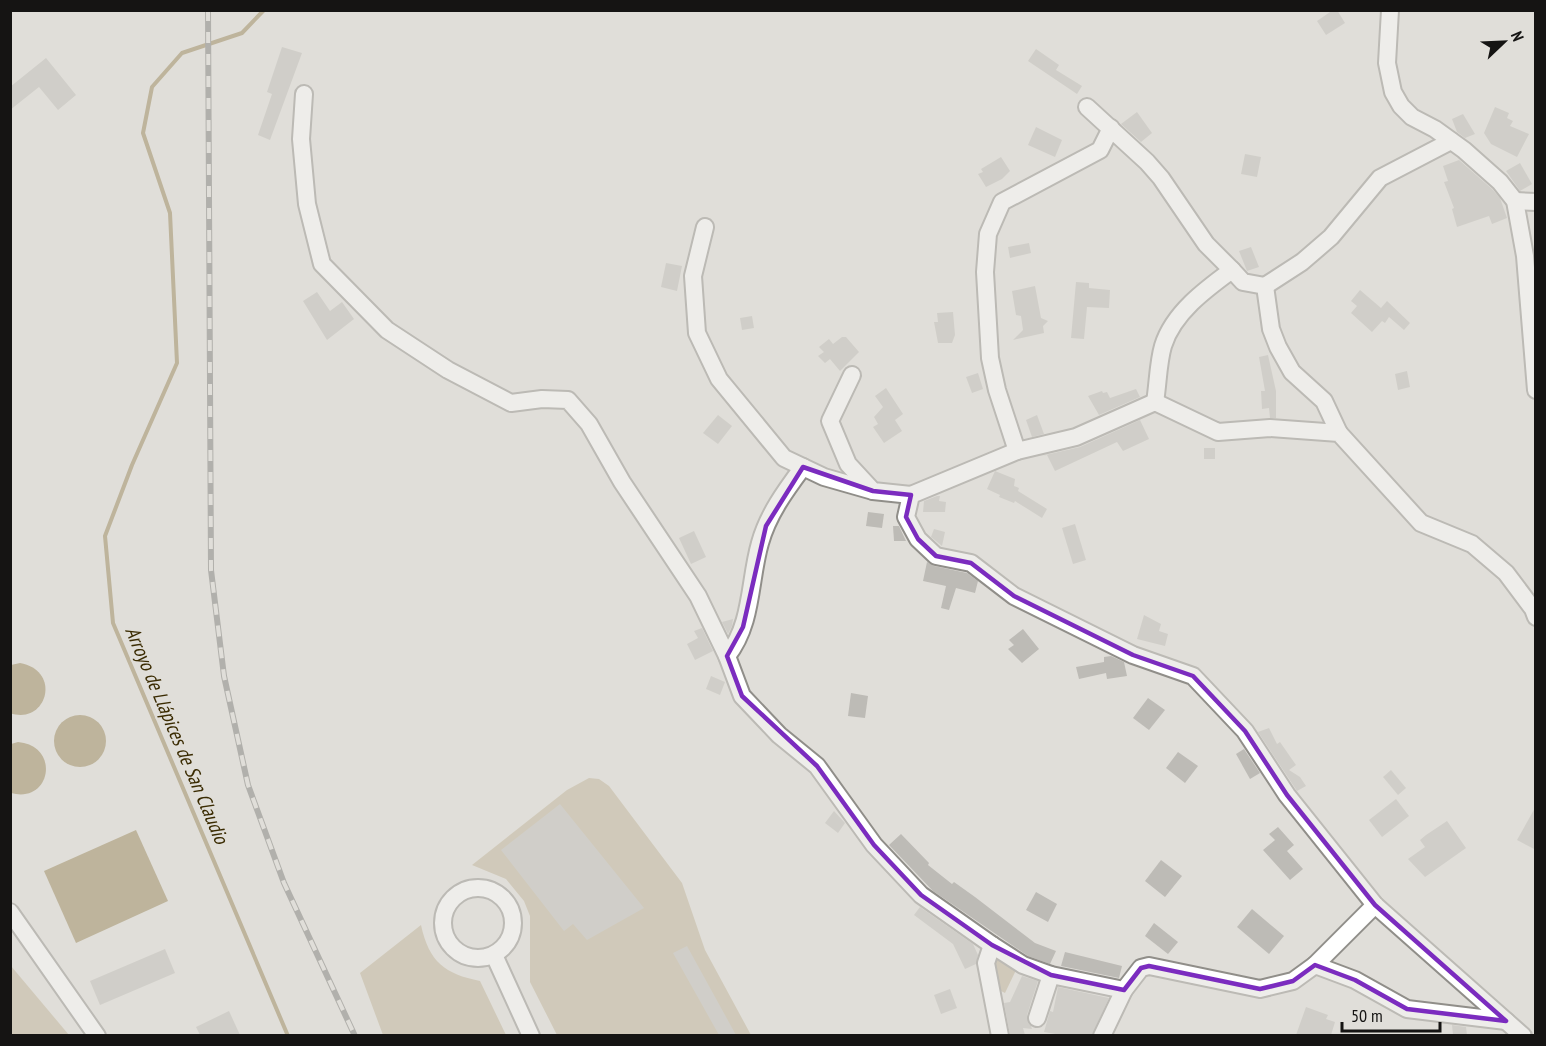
<svg xmlns="http://www.w3.org/2000/svg" width="1546" height="1046" viewBox="0 0 1546 1046" font-family="'PT Sans Narrow',sans-serif">
  <style>
    .green { fill: #bdb094 }
    .water { fill: #948052 }
    .lines { fill: none; stroke-linecap: round; stroke-linejoin: round }
    .stream { stroke: #948052; stroke-width: 4 }
    .building { fill: #bdbbb6 }
    .minor-casing { stroke: #908e89; stroke-width: 20 }
    .minor { stroke: #fff; stroke-width: 16 }
    .rail-casing { stroke: #797875; stroke-width: 6 }
    .rail { stroke: #e0ded9; stroke-width: 4; stroke-dasharray: 11; stroke-linecap: butt }
    .marked { fill: none; stroke: #7b2cbf; stroke-width: 4.5; stroke-linejoin: round }
    .labels { text-anchor: middle; stroke-width: 4.5; stroke-linejoin: round; paint-order: stroke }
    .water-label { font-size: 20px; font-style: italic; fill: #3a2b02; stroke: #e0ded9 }
  </style>
  <rect width="100%" height="100%" fill="#e0ded9"/>
  <g class="green">
    <path d="M589,778l10,1 10,7 73,97 23,67 46,85h-194l-27,-53v-66l-6,-15 -18,-22 -34,-14 95,-75z"/>
    <path d="M421,925c8,37 24,49 59,56l26,54h-123l-23,-62z"/>
    <path d="M1002,959l15,9 -12,25 -10,-5 -2,-28z"/>
    <path d="M10,966h1l58,69h-58z"/>
  </g>
  <g class="water">
    <path d="M20,663c43,8 26,63 -10,50l1,-48z"/>
    <circle cx="80" cy="741" r="26"/>
    <path d="M18,742c43,4 33,62 -7,51v-49z"/>
    <path d="M136,830l32,71 -92,42 -32,-72z"/>
  </g>
  <g class="lines">
    <path class="stream" d="M264,10l-22,23 -60,20 -30,34 -9,46 27,80 7,150 -45,102 -27,71 8,87 175,413"/>
  </g>
  <g class="building">
    <path d="M1333,10h4l8,13 -19,12 -9,-14z"/>
    <path d="M282,47l20,6 -32,87 -12,-5 14,-41 -5,-2z"/>
    <path d="M1036,49l23,16 -3,5 26,16 -5,8 -49,-33z"/>
    <path d="M46,58l30,37 -18,15 -19,-23 -29,23v-23z"/>
    <path d="M1495,107l14,6 -2,5 6,3 -3,5 19,8 -12,23 -26,-13 -7,-11z"/>
    <path d="M1137,112l15,21 -11,9 -20,-18z"/>
    <path d="M1463,114l12,20 -10,4 -8,-6 -5,-13z"/>
    <path d="M1036,127l26,13 -7,17 -27,-12z"/>
    <path d="M1245,154l16,3 -4,20 -16,-3z"/>
    <path d="M1001,157l9,14 -8,8 -16,8 -8,-13 5,-2 -2,-3z"/>
    <path d="M1459,160l33,29 8,9 7,20 -15,6 -3,-8 -32,11 -5,-18 2,-1 -10,-26 4,-1 -5,-15z"/>
    <path d="M1520,163l12,21 -12,7 -14,-20z"/>
    <path d="M1029,243l2,10 -21,5 -2,-11z"/>
    <path d="M1251,247l8,20 -12,4 -8,-20z"/>
    <path d="M666,263l16,3 -5,25 -16,-4z"/>
    <path d="M1076,282l13,1v5l21,2 -1,18 -22,-1 -3,32 -13,-1z"/>
    <path d="M1035,286l6,32 7,3 -5,5 1,7 -31,7 10,-10 -2,-14 -5,-1 -4,-24z"/>
    <path d="M1360,290l21,18 6,-7 23,22 -6,7 -15,-13 -4,6 -3,-2 -10,11 -21,-19 6,-7 -6,-5z"/>
    <path d="M317,292l13,19 12,-9 12,17 -27,21 -24,-39z"/>
    <path d="M953,312l2,23 -3,8h-14l-4,-21h4l-1,-9z"/>
    <path d="M752,316l2,12 -12,2 -2,-12z"/>
    <path d="M842,337h4l13,15 -19,19 -10,-12 -5,4 -7,-7 6,-4 -5,-5 10,-8 4,5z"/>
    <path d="M1268,355l8,36v27h-6l-1,-10 -7,1 -1,-18h4l-6,-34z"/>
    <path d="M1407,371l3,16 -12,3 -3,-16z"/>
    <path d="M978,373l5,16 -11,4 -6,-16z"/>
    <path d="M886,388l17,26 -8,6 7,11 -18,12 -11,-16 5,-3 -4,-7 9,-10 -8,-11z"/>
    <path d="M1136,389l4,8 -41,18 -11,-19 14,-5 1,2 4,-1 3,6z"/>
    <path d="M718,415l14,11 -14,18 -15,-11z"/>
    <path d="M1037,415l7,19 -12,3 -6,-17z"/>
    <path d="M1140,420l9,19 -26,12 -6,-9 -62,29 -8,-16 -6,1 39,-9z"/>
    <rect x="1204" y="448" width="11" height="11"/>
    <path d="M995,471l20,8 -1,7 5,2 -1,3 29,18 -5,9 -27,-17 -1,2 -15,-6 1,-2 -13,-6z"/>
    <path d="M937,496h3l-1,5 7,1 -1,10h-22l1,-11z"/>
    <path d="M868,512l16,2 -2,14 -16,-2z"/>
    <path d="M1075,524l11,36 -13,4 -11,-36z"/>
    <path d="M893,526h6l7,15h-12z"/>
    <path d="M934,529l11,3 -3,14 -11,-9z"/>
    <path d="M694,531l12,26 -15,7 -12,-26z"/>
    <path d="M927,562l7,4 33,7 11,8 -3,12 -19,-5 -7,22 -8,-2 5,-22 -23,-5z"/>
    <path d="M1144,615l17,9 -2,7 9,3 -3,12 -28,-7z"/>
    <path d="M733,619l-1,7 -4,8 -6,-12z"/>
    <path d="M702,628l11,23 -18,9 -8,-16 11,-6 -4,-7z"/>
    <path d="M1023,629l16,20 -17,14 -14,-14 6,-4 -5,-5z"/>
    <path d="M1111,656l13,6 3,14 -20,3 -1,-6 -27,6 -3,-12 28,-5v-5z"/>
    <path d="M711,676l14,6 -5,13 -14,-6z"/>
    <path d="M851,693l17,3 -3,22 -17,-2z"/>
    <path d="M1148,698l17,12 -16,20 -16,-12z"/>
    <path d="M1269,728l8,16 3,-2 16,23 -7,5 11,7 6,9 -9,5 -39,-59z"/>
    <path d="M1244,749l16,24 -10,6 -14,-25z"/>
    <path d="M1178,752l20,14 -13,17 -19,-15z"/>
    <path d="M1391,770l15,18 -8,7 -15,-18z"/>
    <path d="M1396,799l13,17 -27,21 -13,-17z"/>
    <path d="M560,804l84,104 -57,32 -14,-16 -9,7 -63,-81z"/>
    <path d="M1536,806v44l-19,-10z"/>
    <path d="M834,811l11,12 -7,10 -13,-10z"/>
    <path d="M1447,821l19,27 -41,29 -17,-18 17,-12 -5,-7 6,-5z"/>
    <path d="M1278,827l16,18 -7,6 16,18 -13,11 -27,-30 12,-10 -6,-6z"/>
    <path d="M901,834l28,29 -1,2 24,19 2,-2 21,15 60,46 21,8 -6,13 -22,-8 -95,-65 -44,-46z"/>
    <path d="M1161,860l21,16 -17,21 -20,-16z"/>
    <path d="M1036,892l21,12 -9,18 -22,-12z"/>
    <path d="M920,907l53,37 5,11 -2,9 -11,5 -12,-25 -39,-29z"/>
    <path d="M1252,909l32,27 -15,18 -32,-27z"/>
    <path d="M1154,923l24,19 -10,12 -23,-18z"/>
    <path d="M687,946l49,89h-17l-46,-82z"/>
    <path d="M165,949l10,24 -75,32 -10,-24z"/>
    <path d="M1065,952l57,14 -3,12 -58,-12z"/>
    <path d="M1022,976l16,5 -11,34 5,14 -9,-1 2,7h-15l-6,-32 6,-1z"/>
    <path d="M1058,987l51,11 -17,37h-31l-17,-3 6,-21 3,1z"/>
    <path d="M950,989l7,19 -16,6 -7,-19z"/>
    <path d="M1306,1007l22,8 -2,4 9,3 -4,13h-35z"/>
    <path d="M229,1011l11,24h-40l-4,-8z"/>
    <path d="M1452,1025l14,2 1,8h-14z"/>
  </g>
  <g class="lines">
    <g class="minor-casing">
      <g id="minor">
        <path d="M1390,10l-3,53 6,29 8,14 11,11 23,12 29,21 36,32 15,19 10,55 11,134"/>
        <path d="M304,94l-3,45 6,65 15,60 65,66 61,40 63,33 31,-4 26,1 21,24 33,58 76,114 29,60 15,40 37,39 38,31 57,79 47,50 71,50"/>
        <path d="M1087,107l60,55 14,16 45,66 26,26 11,12 22,4 6,43 7,18 14,25 32,29 15,32"/>
        <path d="M1515,201l21,1"/>
        <path d="M705,227l-12,49 4,57 22,46 65,79 40,19 49,14"/>
        <path d="M1265,286l37,-24 29,-25 49,-59 71,-37"/>
        <path d="M852,375l-22,46 18,43 25,27 38,4"/>
        <path d="M1155,402c3,-18 3,-39 8,-56 10,-33 43,-57 69,-76"/>
        <path d="M1017,451l-20,-61 -7,-32 -5,-86 3,-38 14,-32 98,-52 11,-22"/>
        <path d="M727,656c26,-33 22,-75 33,-113 8,-29 26,-53 43,-76"/>
        <circle cx="478" cy="923" r="35"/>
        <path d="M10,912l87,124"/>
        <path d="M494,955l37,81"/>
        <path d="M1315,965l60,-60"/>
        <path d="M1037,1018l14,-43"/>
        <path d="M1000,1036l-14,-73 6,-18 31,20 28,10 73,15 17,-22 8,-2 111,23 33,-8 22,-16 40,15 52,29 99,12"/>
        <path d="M1102,1036l22,-46"/>
        <path d="M1523,1036l-148,-131 -88,-110 -42,-64 -52,-55 -60,-21 -119,-59 -43,-33 -35,-7 -18,-17 -12,-22 5,-22 106,-44 59,-14 79,-35 63,30 52,-4 69,5 82,90 51,21 34,29 27,36 3,8"/>
      </g>
    </g>
    <use href="#minor" class="minor"/>
    <g class="rail-casing">
      <path id="rail" d="M208,10l3,560 13,106 24,109 36,98 71,153"/>
    </g>
    <use href="#rail" class="rail"/>
  </g>
  <path d="M0 0H1546V1046H0ZM803,467l70,24 38,4 -5,22 12,22 18,17 35,7 43,33 119,59 60,21 52,55 42,64 88,110 131,116 -99,-12 -52,-29 -40,-15 -22,16 -33,8 -111,-23 -8,2 -17,22 -73,-15 -59,-30 -71,-50 -47,-50 -57,-79 -75,-70 -15,-40 16,-29 23,-101z" fill="#e0ded9" fill-opacity=".55" fill-rule="evenodd"/>
  <path class="marked" d="M803,467l70,24 38,4 -5,22 12,22 18,17 35,7 43,33 119,59 60,21 52,55 42,64 88,110 131,116 -99,-12 -52,-29 -40,-15 -22,16 -33,8 -111,-23 -8,2 -17,22 -73,-15 -59,-30 -71,-50 -47,-50 -57,-79 -75,-70 -15,-40 16,-29 23,-101z"/>
  <g class="labels">
    <g class="water-label">
      <text transform="translate(177 735) rotate(67)" y="7">Arroyo de Llápices de San Claudio</text>
    </g>
  </g>
  <rect width="1546" height="1046" fill="none" stroke="#151413" stroke-width="24"/>
  <g transform="translate(1504 42) rotate(67)" stroke="#e0ded9" stroke-width="4.5" paint-order="stroke">
  <path d="M0-4.5L10 22L0 15L-10 22Z" fill="#151413"/>
  <text y="-9" font-size="16" font-weight="bold" text-anchor="middle" fill="#151413">N</text>
  </g>
  <path d="M1342 1022v9h98v-9" fill="none" stroke="#151413" stroke-width="3"/>
  <text x="1351" y="1022" font-size="18" fill="#151413" stroke="#e0ded9" stroke-width="4.5" paint-order="stroke">50 m</text>
</svg>
